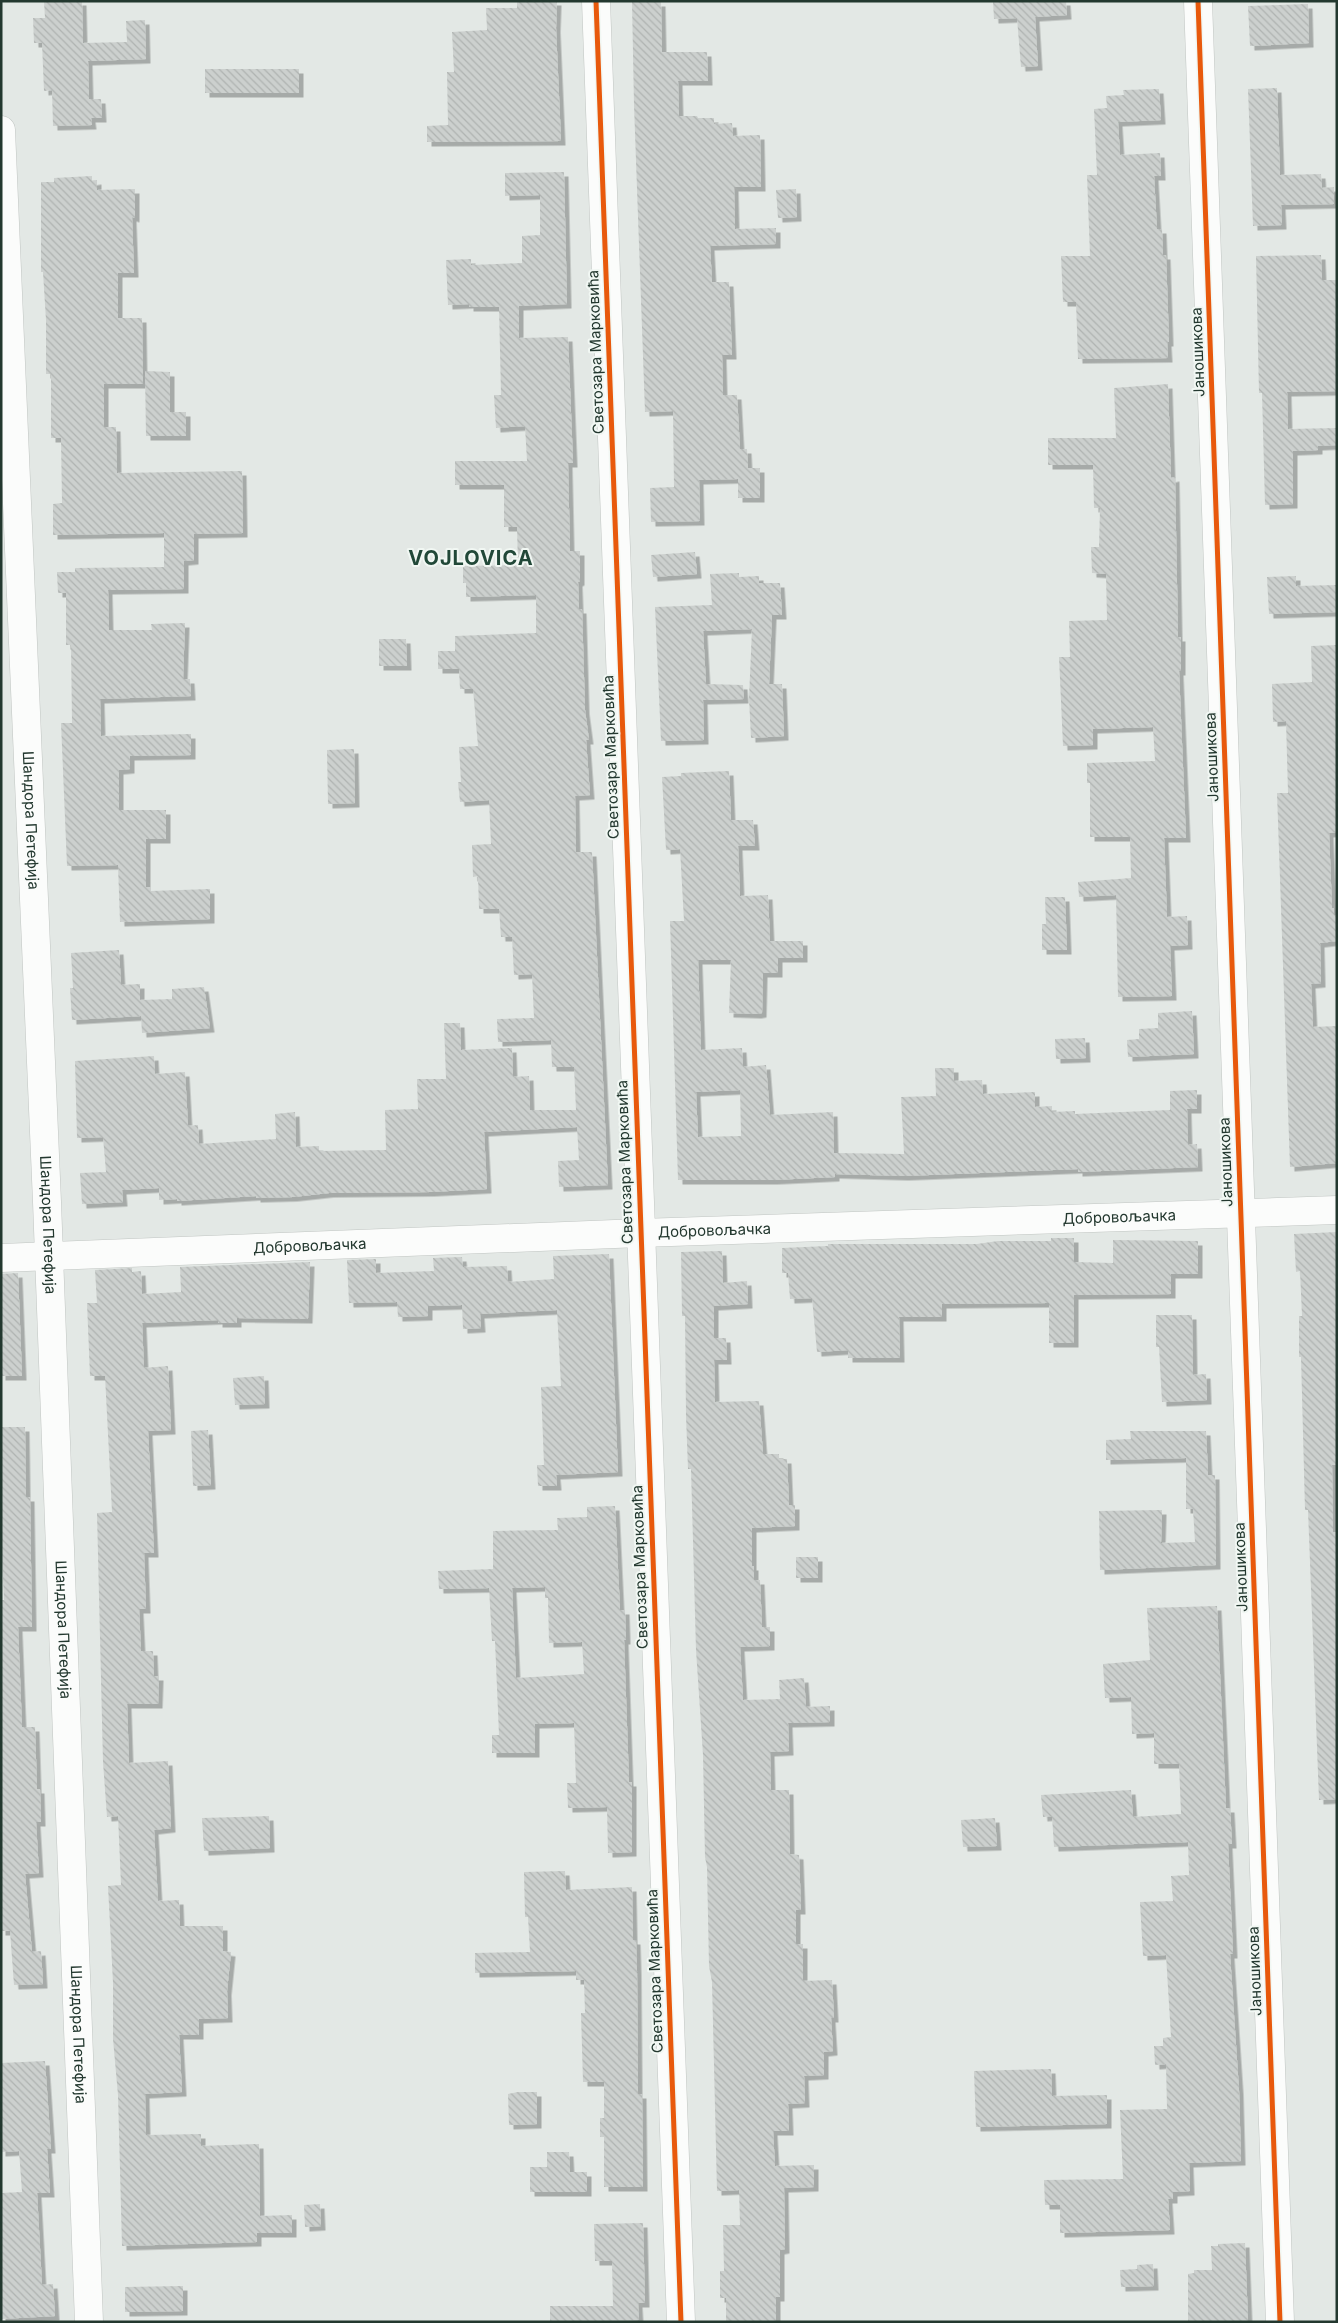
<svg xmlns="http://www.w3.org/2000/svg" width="1338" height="2323" viewBox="0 0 1338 2323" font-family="Inter,sans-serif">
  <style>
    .building { fill: url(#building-back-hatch); fill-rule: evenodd; filter: url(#shadow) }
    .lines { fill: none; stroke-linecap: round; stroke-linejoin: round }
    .minor-casing { stroke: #c0c5c2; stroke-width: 29 }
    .minor { stroke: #fbfcfb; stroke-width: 28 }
    .cycleway-casing { stroke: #f1f7f3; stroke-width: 8 }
    .cycleway { stroke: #e8590c; stroke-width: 5 }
    .labels { text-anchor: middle; stroke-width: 4; stroke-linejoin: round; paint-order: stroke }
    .street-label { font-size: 15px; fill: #23382f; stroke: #f1f7f3 }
    .district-label { font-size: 20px; font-weight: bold; letter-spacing: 1px; fill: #214838; stroke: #f1f7f3 }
  </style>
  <defs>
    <pattern id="building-back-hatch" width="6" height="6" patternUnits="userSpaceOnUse" patternTransform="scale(1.25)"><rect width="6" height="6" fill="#ccd0ce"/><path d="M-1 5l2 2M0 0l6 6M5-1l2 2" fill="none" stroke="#afb3b1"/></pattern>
    <filter id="shadow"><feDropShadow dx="4.5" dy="4.5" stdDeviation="0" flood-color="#0004"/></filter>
  </defs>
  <rect width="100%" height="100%" fill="#e3e8e5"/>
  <g class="building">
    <path d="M44,1h38l1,42 44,-1 -1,-21 19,-1 1,39 -58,2 1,38h12l1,19h-11l1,7 -39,1 -1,-36 -8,1 -2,-48h-8l-1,-25h12z"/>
    <path d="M517,1h40l-1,27 5,113 -134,1v-16l21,-1 -1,-53h7l-2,-40 35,-2 -1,-22h31z"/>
    <path d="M993,1h73l1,14 -32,2 3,49 -17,1 -4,-49 -23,1z"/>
    <path d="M632,2h29l1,50h45l1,29h-30l1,35h18l1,2h16v6l18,-1 1,13 27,-1 1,52h-27l1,42 41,-1v16l-66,2 2,36h17l3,73h-10l1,40h14l3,54h7l1,19h12v30h-22v-19l-39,1 1,41 -49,1 -1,-34 24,-1 -1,-76 -28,1 -11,-307z"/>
    <path d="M1308,4l1,39 -59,3 -2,-40z"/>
    <rect x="205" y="69" width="94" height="24"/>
    <path d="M1277,88l3,87 41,-1 1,14 12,-1v17l-53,1 1,20 -29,1 -5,-137z"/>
    <path d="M1159,89l2,31 -43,2 2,33 40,-2 1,23h-7l3,53h5l1,26h3l3,87h-2l1,16 -90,1 -2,-57h-13l-2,-46h29l-3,-81h10l-3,-66 13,-1 -1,-12 18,-1 -1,-5z"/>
    <path d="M564,172l3,132 -48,2v32l49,-1 5,126h-5l2,88h10v30l-2,1 1,27h3l3,101 4,30h-3l4,55 -15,1 1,56h16l16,333 -49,2 -1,-26 21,-1 -2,-33 -93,5 3,57 -57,3 -101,1 -36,4 -37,1v-2l-79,5v-2l-18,1v-12l-37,2 1,12 -41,2 -2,-31 26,-1 -3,-35 -26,1 -2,-77 79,-5 1,18 30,-2 3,54 10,-1 1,19 77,-5 -1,-25 20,-2 1,35 23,-1v5l67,-1 -1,-40 33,-1 -1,-30h29l-2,-56h16l1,27 51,-2 1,29 16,-1 1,34h46l-2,-43h-22l-1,-27 -53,2 -1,-23 37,-1 -2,-44 -18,1 -2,-38h-11l-2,-28h-20l-1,-33 -5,1 -1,-32 19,-1 -2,-44 -29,2 -2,-20h3l-2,-35 19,-1 -5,-57h-13l-1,-20h-21v-18h17v-15l81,-3v-38l-70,2v-14h-3v-17l55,-1 -1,-38h-13v-42h-49v-24h72l-2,-35 -29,2 -2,-33h7l-2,-88h-30v-3l-21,1 -2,-45 25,-1v6l51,-2v-27l18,-1v-40l-35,1v-23z"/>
    <path d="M92,176v5l5,-1v10l38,-1v29l-3,-1 2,56h-16v45h24l1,66h-39v43h12l1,46 125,-2 1,62 -49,1v26l-10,1v28l-76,1 1,40h43l-1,-6 34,-1 -2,56h7l1,17 -91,3 1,37 90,-2v21l-61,1v13l-11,1v40h47v29h-20v48h5v4l59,-2v30l-90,3 -2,-57 -51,1 -6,-143h11l-1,-78h-5v-52h-8l-1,-21h18v-4l89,-1v-34l-111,2v-31l9,-1 -1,-65h-10v-64h-5v-54l-3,-48h-2v-90h13v-4z"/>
    <path d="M796,189l1,28 -19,1 -2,-28z"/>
    <path d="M1321,255l1,25h15v111l-50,1 1,37 49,-1v17l-19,1v4l-25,1v53l-28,1 -3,-112h-3l-3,-137z"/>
    <path d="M145,371l25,1v40h16v24h-40z"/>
    <path d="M1168,384l3,94 4,-1 3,160h3v34h-2l7,167h-22l3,79 20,-1 1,29 -18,1 2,50 -54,1 -2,-102 -37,2 -1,-15 53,-4 -1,-41h-40v-54h-3v-20l68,-2 -2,-34 -60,2v16l-30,1 -4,-89h11l-1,-36 38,-1 -1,-46 -14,-1 -1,-26h8l1,-39h-6l-1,-43h-45v-27h68l-2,-50z"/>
    <path d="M695,552l2,22 -44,3 -2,-22z"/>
    <path d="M739,573v4l20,-1v7h21l2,32h-10l-3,69h13l2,52 -33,2 -2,-40 3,-69 -49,2 3,53 37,1 1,14 -41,1 1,40 -43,1 -6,-134 57,-2 -2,-31z"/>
    <path d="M1296,576v10l41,-1v27l-68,2 -2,-37z"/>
    <path d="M379,639h27l1,27h-28z"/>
    <path d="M1337,645v187l-8,1 3,75h2v8l3,-1v26l-17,2 1,40 -10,1 2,43 24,-1v137l-47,4 -13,-374h11l-2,-72 -13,1 -1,-38 40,-2 -1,-36z"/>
    <path d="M354,749l1,54 -27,1 -1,-54z"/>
    <path d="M729,771l2,49h22l2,26h-17l2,50 28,-1 2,46h33v17h-25v15h-15l-1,40 -5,1 -28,-1 2,-53h-33l3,90 41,-2 1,19 23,-2 4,50 63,-3 1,41 70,1 -3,-57 35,-1 -1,-28h19v13l28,-1 1,14 52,-2v15l17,-1v6l23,-1v3l95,-4v-19l27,-1v19h-10l1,36 9,-1 1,23 -120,5v-3l-174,7 -69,-2v3l-62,3h-95l-8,-259h14l-4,-72 -14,1 -4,-73 19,-1v-3zM740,1090l1,46 -43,1 -2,-45z"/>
    <path d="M1045,897h20l2,53h-25v-26h4z"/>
    <path d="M119,950l2,35 19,-1v16l32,-1v-10l32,-2 6,41 -68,5 -1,-17 -69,4 -2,-32h3l-2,-35z"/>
    <path d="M1192,1011l2,43 -66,3 -1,-17 12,-1v-10l19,-1v-15z"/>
    <path d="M1085,1038l1,20 -30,1 -1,-20z"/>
    <path d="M1337,1232v233h-5l1,67h4v267l-18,1 -11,-290h-3l-4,-153h-2v-41h3l-2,-45 -4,1 -2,-38z"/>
    <path d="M1051,1238h23v24l39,1v-23l85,1v33h-27v20l-97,1v48h-25v-40l-107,1v13h-43l1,41h-52v-8l-31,2 -5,-54 -22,1 -2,-26h-6v-25l46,-2v-2h149l21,-3h53z"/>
    <path d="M722,1251l1,32 24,-2 1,23 -34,2v32h12l1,22h-13l1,42 44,-1 4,53h16v5h8l2,46h6v21l-43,2v38h2v14h6l2,47h8v19l-30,1 3,53 37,-1 -1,-19 25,-2 2,29 24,-1v16l-42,1 1,28 -19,1 1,38h18l1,64 9,1 2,55h-5v34h7v37l29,-1 2,38h-3l2,33 -9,1v23l-20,1 1,27 -17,1 1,27h-16l2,35 39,-1v22l-30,1 1,61 -5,1v47h-4v25h-50v-24h-6v-27h4l-1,-46h17l-1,-35 -22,1 -5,-209 -3,-16 -2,-99 -2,-10 -2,-102 -7,-105 -5,-181h-3l-2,-53 -1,-100h-3l-1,-64z"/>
    <path d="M609,1254l9,218 -62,3 1,11h-19l-1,-21h7l-3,-78 20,-1 -4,-76 -77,4 1,14 -18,1 -1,-24 -34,1v10l-30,1 -1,-15 -48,1 -2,-43 29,-1v14l58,-2 -1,-13 29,-1 1,10 44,-1 1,16 46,-3 -1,-23z"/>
    <path d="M310,1262l-2,57 -71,-1v5h-19v-3l-76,3 2,45 24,-2 3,64 -23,1 6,122h-10l2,56h-7l2,42h12l1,25h5l-1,28h-31l2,59 39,-2 3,67 -17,2 4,71 21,-1 1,26h43v25l8,1 -4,39 1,27 -29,1v16h-20l3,57 -37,2 1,41 55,-1v12l58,-2 1,72 32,-1v18h-35v9l-135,4 -4,-151 -5,-56v-56l-5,-97 13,-1 -3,-69 -11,1 -4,-55 -6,-249 15,-1 -7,-136h-15l-3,-73h10l-2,-33 37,-2v4l9,-1 1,23 39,-2 -1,-25z"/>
    <path d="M18,1273l4,103h-21v-102z"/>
    <path d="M1156,1315h36l1,60 13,-1 1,26 -45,2 -3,-55h-3z"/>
    <path d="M264,1376l1,28 -30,1 -2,-27z"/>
    <path d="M1,1427h24l1,70h4l2,130h-14l4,100h13l2,62h3l1,33h-5l3,51 -14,1 7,78 9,-1 2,33 -29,1 -4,-54h-9v-331h3l-3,-61z"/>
    <path d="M208,1430l3,55 -18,1 -2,-55z"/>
    <path d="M1130,1431h76l2,44h7l1,90 -116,5 -1,-59 63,-1 -1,33 34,-1 -2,-33h-7v-51l-80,2v-20l25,-1z"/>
    <path d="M615,1506l5,104h5l1,30h-2l5,142h3v70l-24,1 -1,-46 -39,1 -1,-25h9l-2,-60 -39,1v29h-43v-18h7l-4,-94h-3l-3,-53 -50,1 -1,-18 55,-2v-38l65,-1 -1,-12 30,-1v-10zM545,1587v11h3l1,45 33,-1 2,32 -68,4 -4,-90z"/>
    <rect x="796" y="1557" width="22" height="21"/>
    <path d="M1217,1606l9,202h4l2,36h-4l5,110h-3l9,136 2,71 -52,2 1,28 -17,1v7h-5l2,31 -110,3v-28h-15l-1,-25 79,-1 -3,-69 47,-1 -1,-45 -11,1 -1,-19h9v-8l8,-1 -5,-82 -23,1 -3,-54 33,-1 -2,-25 18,-1 -1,-33 -134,5 -2,-31 -9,1 -2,-22 90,-5 2,27 48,-3 -2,-50h-25v-31l-22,1 -1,-37 -26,1 -2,-34 47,-4 -3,-52z"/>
    <path d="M269,1816l1,32 -66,3 -2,-33z"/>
    <path d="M995,1818l2,28 -34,1 -2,-27z"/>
    <path d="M565,1871l1,19 66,-3 1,53h3l1,31 1,123h4l1,93h-39v-50h-4v-19h4v-36h-21l-2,-69h4l-1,-33h-8v-9l-101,2v-20l55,-1 -2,-35h-3l-1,-45z"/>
    <path d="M45,2061l6,88h-4l3,44h-13l5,92 11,-1 2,32 -54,3v-126l21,-1 -3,-41 -18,1v-89z"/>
    <path d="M1051,2069l1,27 55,-1v29l-131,3 -2,-56z"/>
    <path d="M518,2092h19v32l-28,1 -1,-31z"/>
    <path d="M547,2152h22l1,20h17v20h-57v-25h17z"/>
    <path d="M320,2204l1,22 -16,1 -1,-22z"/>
    <path d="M643,2223l2,80h-7l1,17 -89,2v-16h63l-1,-45h-17l-1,-37z"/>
    <path d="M1245,2243l3,79h-60v-48l6,-1v-3h18l-1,-24h7v-2z"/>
    <path d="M1153,2264l1,22 -33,1 -1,-17 17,-1v-4z"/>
    <path d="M183,2286v25l-58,1v-25z"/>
  </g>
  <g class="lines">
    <g class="minor-casing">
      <g id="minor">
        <path d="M596,1l85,2321"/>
        <path d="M1198,1l82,2321"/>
        <path id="s1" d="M1,130l46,1072 42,1120"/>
        <path id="s2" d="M1,1258l639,-25 697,-23"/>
      </g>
    </g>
    <use href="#minor" class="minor"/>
    <g class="cycleway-casing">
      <g id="cycleway">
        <path d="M596,1l85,2321"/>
        <path d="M1198,1l82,2321"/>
      </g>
    </g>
    <use href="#cycleway" class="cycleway"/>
  </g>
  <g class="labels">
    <g class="street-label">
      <text transform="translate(596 352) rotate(-92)" y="5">Светозара Марковића</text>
      <text transform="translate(1198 352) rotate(-92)" y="5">Јаношикова</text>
      <text transform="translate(611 757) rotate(-92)" y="5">Светозара Марковића</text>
      <text transform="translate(1212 757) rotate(-92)" y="5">Јаношикова</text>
      <text dy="5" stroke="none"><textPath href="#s1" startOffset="691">Шандора Петефија</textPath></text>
      <text transform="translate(625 1162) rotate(-92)" y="5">Светозара Марковића</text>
      <text transform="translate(1226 1162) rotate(-92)" y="5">Јаношикова</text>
      <text dy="5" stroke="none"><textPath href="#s2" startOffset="1119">Добровољачка</textPath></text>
      <text dy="5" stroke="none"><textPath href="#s1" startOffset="1096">Шандора Петефија</textPath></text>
      <text dy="5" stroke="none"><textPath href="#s2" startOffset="714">Добровољачка</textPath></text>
      <text dy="5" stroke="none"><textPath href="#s2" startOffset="309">Добровољачка</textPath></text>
      <text transform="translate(640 1567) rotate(-92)" y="5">Светозара Марковића</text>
      <text transform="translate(1241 1567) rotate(-92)" y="5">Јаношикова</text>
      <text dy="5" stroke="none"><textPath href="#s1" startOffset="1501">Шандора Петефија</textPath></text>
      <text transform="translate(655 1971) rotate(-92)" y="5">Светозара Марковића</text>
      <text transform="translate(1255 1971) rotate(-92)" y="5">Јаношикова</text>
      <text dy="5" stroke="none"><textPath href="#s1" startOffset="1906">Шандора Петефија</textPath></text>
    </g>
    <g class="district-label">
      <text x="471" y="565">VOJLOVICA</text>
    </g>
  </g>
  <rect width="1338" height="2323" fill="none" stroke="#23382f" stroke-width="5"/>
</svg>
